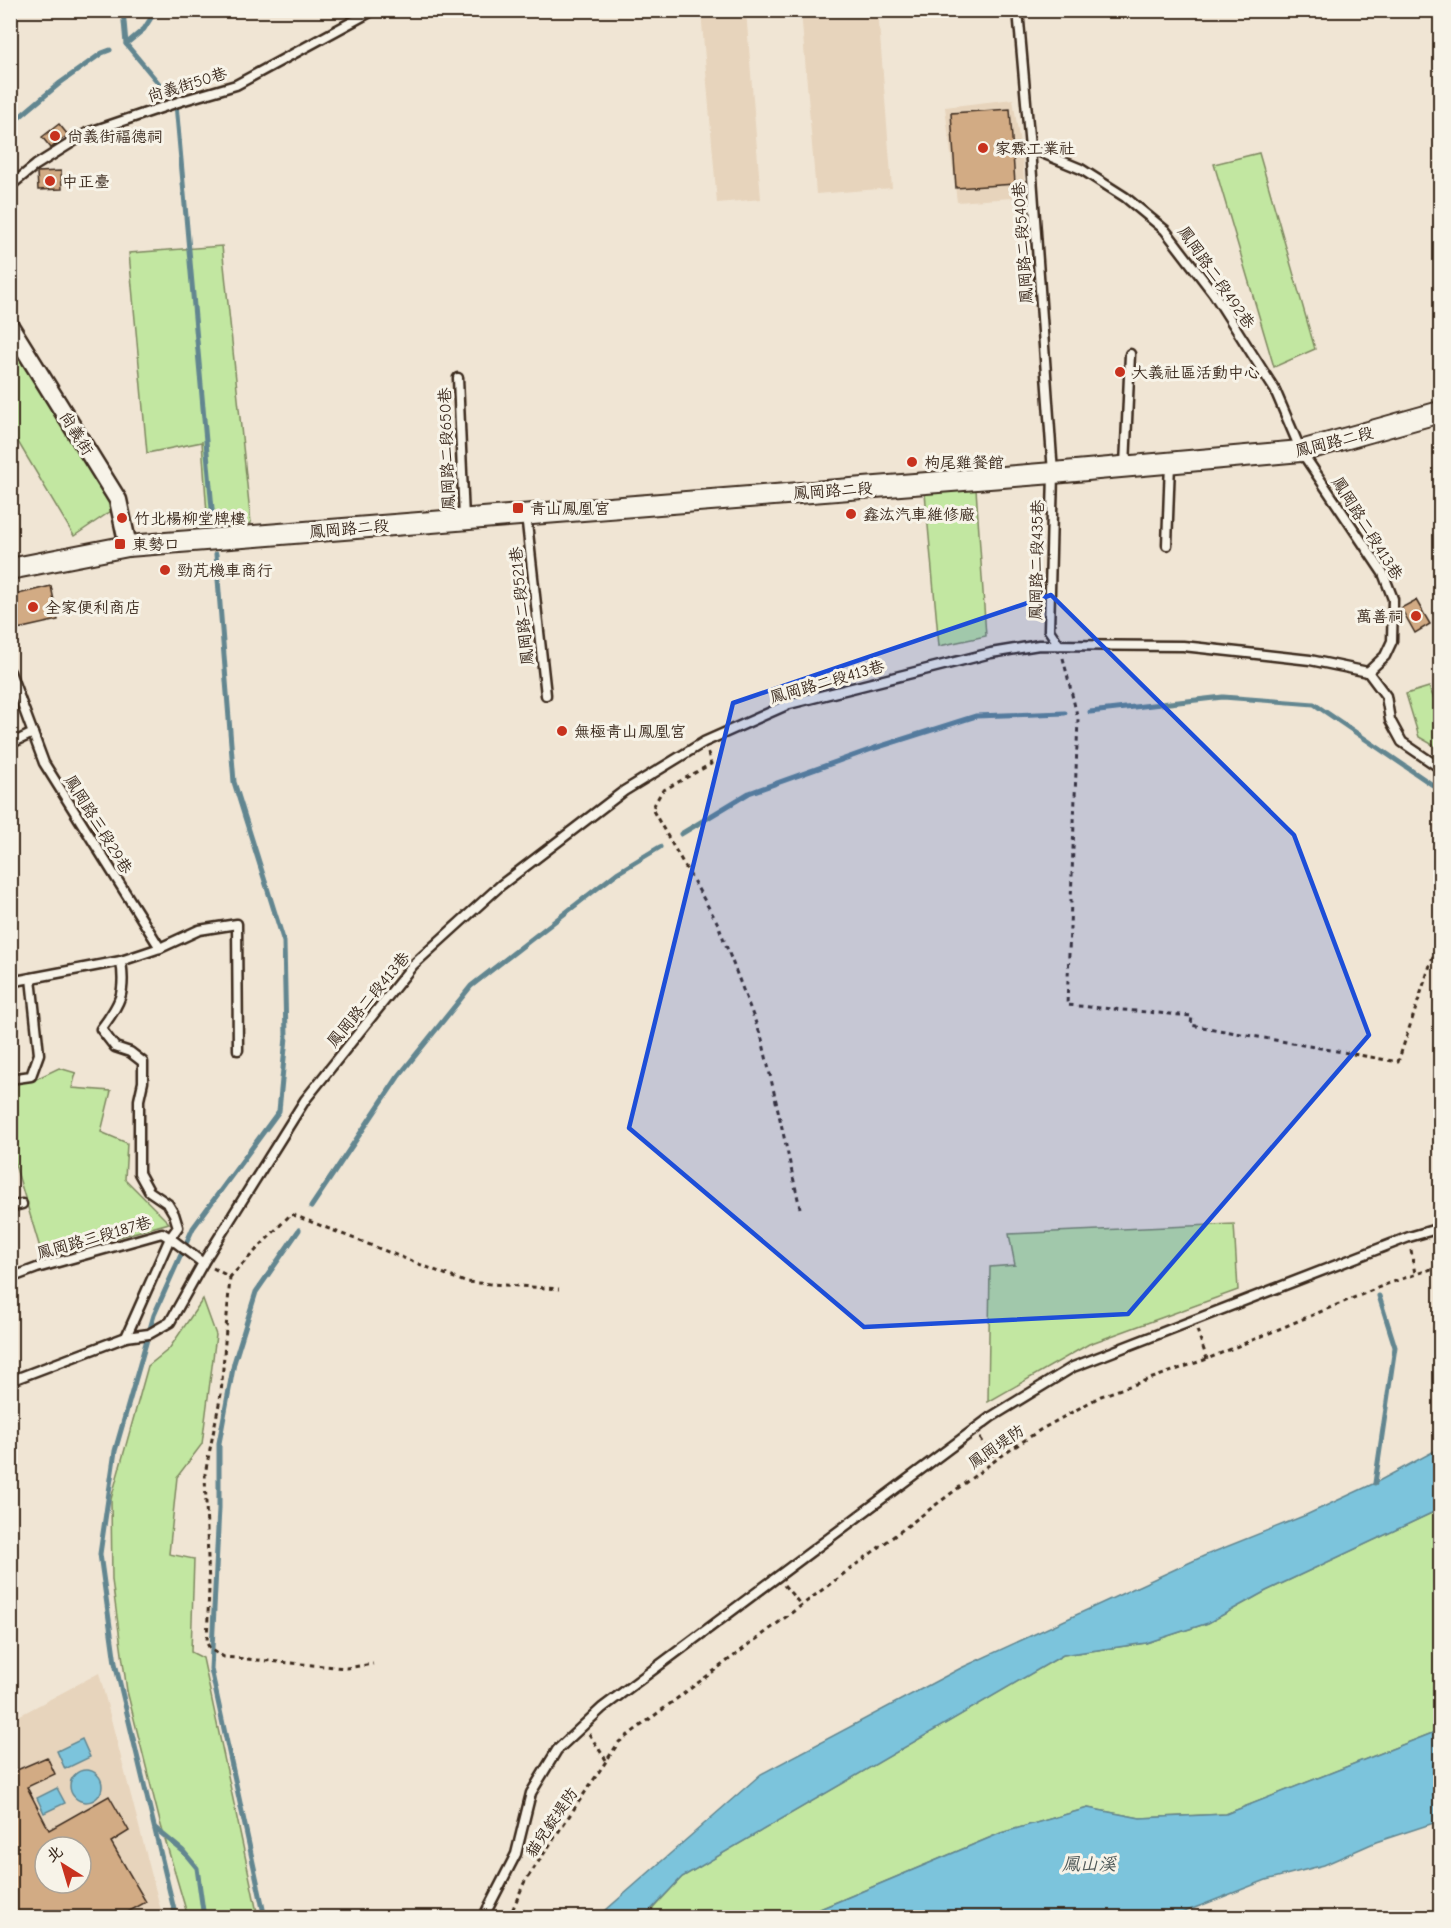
<svg xmlns="http://www.w3.org/2000/svg" width="1451" height="1928" viewBox="0 0 1451 1928" font-family="'Comic Neue','LXGW WenKai TC',sans-serif">
  <style>
    .built { fill: #e7d4bc; fill-rule: evenodd }
    .green { fill: #c2e7a1; stroke: #7e8860; stroke-width: 1.5 }
    .water { fill: #7cc4dc; stroke: #628690; stroke-width: 1.5 }
    .lines { fill: none; stroke-linecap: round; stroke-linejoin: round }
    .stream { stroke: #628690; stroke-width: 5 }
    .building { fill: #d2ab84; stroke: #3b2a1e; stroke-width: 1.5; fill-rule: evenodd }
    .service-casing { stroke: #3b2a1e; stroke-width: 13 }
    .minor-casing { stroke: #3b2a1e; stroke-width: 21 }
    .tertiary-casing { stroke: #3b2a1e; stroke-width: 24 }
    .path { stroke: #3b2a1e; stroke-width: 3; stroke-dasharray: 4.5 4.5; stroke-linecap: butt }
    .service { stroke: #f7f3e8; stroke-width: 8 }
    .minor { stroke: #f7f3e8; stroke-width: 16 }
    .tertiary { stroke: #f7f3e8; stroke-width: 20 }
    .marked { fill: #1d4ed8; fill-opacity: 0.2; stroke: #1d4ed8; stroke-width: 4.5; stroke-linejoin: round }
    .poi-dot { fill: #c8321e; stroke: #f7f3e8; stroke-width: 2 }
    .labels { text-anchor: middle; stroke-width: 6; stroke-linejoin: round; paint-order: stroke }
    .street-label { font-size: 16px; fill: #3b2a1e; stroke: #f7f3e8 }
    .poi-label { font-size: 16px; fill: #3b2a1e; stroke: #f7f3e8; text-anchor: start }
    .water-label { font-size: 18px; font-style: italic; fill: #4e5857; stroke: #f7f3e8 }
  </style>
  <rect width="100%" height="100%" fill="#f0e5d4"/>
  <filter id="ink" filterUnits="userSpaceOnUse"><feTurbulence type="fractalNoise" baseFrequency=".0167" numOctaves="2"/><feDisplacementMap in="SourceGraphic" scale="12" xChannelSelector="R" yChannelSelector="G"/><feConvolveMatrix kernelMatrix="1 2 1 2 8 2 1 2 1" color-interpolation-filters="sRGB"/></filter>
  <g filter="url(#ink)">
    <g class="built">
      <path d="M701,11h45l15,188 -44,4z"/>
      <path d="M801,11h77l14,177 -76,6z"/>
      <path d="M1013,99l10,65 2,33 -68,5 -12,-95z"/>
      <path d="M99,1673l61,234 5,10 -154,1v-198zM45,1847h36v36h-36z"/>
    </g>
    <g class="green">
      <path d="M1259,153l56,196 -41,18 -60,-203z"/>
      <path d="M222,246l29,277 -43,6 -6,-87 -55,11 -18,-200z"/>
      <path d="M11,346l103,163 -40,27 -63,-106z"/>
      <path d="M976,489l10,147 -47,10 -14,-153z"/>
      <path d="M1429,687l11,26v36l-21,-12 -13,-43z"/>
      <path d="M59,1068l17,5 -4,15 39,3 -10,41 26,11 -2,36 44,44 -126,35 -32,-107 -1,-69 24,-2z"/>
      <path d="M1234,1224l4,66 -149,54 -101,58 2,-135 25,-2 -6,-31z"/>
      <path d="M203,1299l13,36 -14,109 -25,33 -8,77 25,5 -3,93 12,6 55,259h-70l-28,-95 -33,-131 -15,-111 -1,-81 37,-133 21,-17z"/>
      <path d="M1440,1509v221l-214,84 -86,4 -52,-10 -87,25 -200,84 -157,1 38,-41 381,-222 83,-12 62,-20 58,-32z"/>
    </g>
    <g class="water">
      <path d="M1440,1448v61l-174,82 -58,32 -62,20 -83,12 -381,222 -38,40h-46l163,-143 200,-106 245,-113 100,-40 69,-32z"/>
      <path d="M1440,1730v91l-64,21 -52,23 -58,15 -84,33 -5,4h-376l200,-84 87,-25 52,10 86,-4z"/>
      <path d="M82,1739l8,18 -25,12 -8,-18z"/>
      <circle cx="86" cy="1786" r="16"/>
      <path d="M57,1788l8,15 -21,10 -7,-15z"/>
    </g>
    <g class="lines">
      <g class="stream">
        <path d="M123,10l3,34 50,60 37,416"/>
        <path d="M126,44l18,-15 12,-19"/>
        <path d="M10,125l50,-42 42,-30 8,-3"/>
        <path d="M10,161l5,13 -5,5"/>
        <path d="M1090,712l133,-15 91,7 126,86"/>
        <path d="M681,834l68,-41 123,-44 104,-33 89,-3"/>
        <path d="M311,1207l87,-130 73,-91 146,-113 43,-26"/>
        <path d="M1375,1483l20,-136 -16,-51"/>
        <path d="M155,1828l28,23 14,17 7,50"/>
        <path d="M176,1918l-61,-255 -15,-109 15,-103 39,-136 39,-87 86,-117 7,-74 -2,-95 -50,-160 -18,-228"/>
        <path d="M265,1918l-54,-249 8,-161v-65l15,-80 22,-71 43,-62"/>
      </g>
    </g>
    <g class="building">
      <path d="M1010,109l5,75 -59,4 -5,-75z"/>
      <path d="M59,124l9,11 -17,13 -9,-11z"/>
      <path d="M61,171l1,18 -24,1 -1,-18z"/>
      <path d="M51,586l7,34 -45,10 -3,-11v-23z"/>
      <path d="M1416,600l14,24 -15,9 -14,-25z"/>
      <path d="M47,1757l8,17 -28,13 22,43 60,-34 20,35 -18,11 35,60 -27,15h-109v-144zM45,1847h36v36h-36z"/>
    </g>
    <g class="lines">
      <g class="service-casing">
        <g id="service">
          <path d="M1018,10l12,138 23,325 -4,157 10,15"/>
          <path d="M1030,148l51,21 44,28 40,33 49,64 61,96 26,61 82,122 10,26 -1,42 -7,15 -17,16"/>
          <path d="M10,186l26,-21 51,-32 94,-32 55,-16 138,-75"/>
          <path d="M458,378l6,141"/>
          <path d="M1125,466l5,-112"/>
          <path d="M526,514l20,181"/>
          <path d="M1167,545l3,-82"/>
          <path d="M10,672l34,91 116,185 -39,13 -111,21"/>
          <path d="M1368,672l18,24 4,24 12,22 38,26"/>
          <path d="M10,744l23,-11"/>
          <path d="M160,948l39,-18 38,-6 1,126"/>
          <path d="M121,961c5,32 -1,43 -20,68l14,18 15,5 13,10v20l-4,18v73l10,18 19,13 6,10 4,13 -8,11 33,25"/>
          <path d="M10,1079l21,-3 8,-22 -8,-76"/>
          <path d="M10,1207l12,-3"/>
          <path d="M10,1278l27,-10 125,-35 8,5 -44,99"/>
          <path d="M10,1381l116,-44 23,-3 21,-12 33,-59 102,-163 108,-135 88,-80 123,-94 80,-49 85,-38 202,-51 48,-8 144,1 127,14 58,12"/>
          <path d="M483,1918l33,-64 15,-61 26,-43 45,-42 389,-291 82,-50 336,-130 31,-9"/>
        </g>
      </g>
      <g class="minor-casing">
        <path id="minor" d="M10,326l108,174 10,46"/>
      </g>
      <g class="tertiary-casing">
        <path id="tertiary" d="M10,569l118,-23 925,-73 248,-22 139,-39"/>
      </g>
      <g class="path">
        <path d="M1063,658l15,61 -11,286 125,11 -1,9 207,37 42,-127"/>
        <path d="M708,753l3,11 -49,27 -10,18 65,113 45,117 38,169"/>
        <path d="M1411,1250l4,24"/>
        <path d="M213,1268l17,9 61,-63 174,68 94,7"/>
        <path d="M230,1277l-9,117 -16,80 4,113 -2,56 3,6 14,8 122,11 27,-4"/>
        <path d="M1197,1330l10,29"/>
        <path d="M980,1438l16,21"/>
        <path d="M784,1585l17,20"/>
        <path d="M589,1734l17,26"/>
        <path d="M509,1918l15,-35 95,-141 378,-283 43,-29 61,-34 106,-37 180,-75 53,-18"/>
      </g>
      <use href="#service" class="service"/>
      <use href="#minor" class="minor"/>
      <use href="#tertiary" class="tertiary"/>
    </g>
  </g>
  <path class="marked" d="M1051,595l243,240 75,200 -241,279 -264,13 -235,-199 104,-425z"/>
  <g class="poi-dot">
    <circle cx="55" cy="136" r="6"/>
    <circle cx="983" cy="148" r="6"/>
    <circle cx="50" cy="181" r="6"/>
    <circle cx="1120" cy="372" r="6"/>
    <circle cx="912" cy="462" r="6"/>
    <rect x="512" y="502" width="12" height="12" rx="3"/>
    <circle cx="851" cy="514" r="6"/>
    <circle cx="122" cy="518" r="6"/>
    <rect x="114" y="538" width="12" height="12" rx="3"/>
    <circle cx="165" cy="570" r="6"/>
    <circle cx="33" cy="607" r="6"/>
    <circle cx="1416" cy="616" r="6"/>
    <circle cx="562" cy="731" r="6"/>
  </g>
  <g class="labels">
    <g class="street-label">
      <text transform="translate(187 84) rotate(-17)" y="6">尚義街50巷</text>
      <text transform="translate(1022 243) rotate(-94)" y="6">鳳岡路二段540巷</text>
      <text transform="translate(1217 277) rotate(55)" y="6">鳳岡路二段492巷</text>
      <text transform="translate(77 433) rotate(58)" y="6">尚義街</text>
      <text transform="translate(1334 441) rotate(-14)" y="6">鳳岡路二段</text>
      <text transform="translate(446 449) rotate(-92)" y="6">鳳岡路二段650巷</text>
      <text transform="translate(833 490) rotate(-4)" y="6">鳳岡路二段</text>
      <text transform="translate(349 528) rotate(-5)" y="6">鳳岡路二段</text>
      <text transform="translate(1368 528) rotate(58)" y="6">鳳岡路二段413巷</text>
      <text transform="translate(1036 560) rotate(-89)" y="6">鳳岡路二段435巷</text>
      <text transform="translate(521 606) rotate(-96)" y="6">鳳岡路二段521巷</text>
      <text transform="translate(827 681) rotate(-16)" y="6">鳳岡路二段413巷</text>
      <text transform="translate(99 824) rotate(58)" y="6">鳳岡路三段29巷</text>
      <text transform="translate(368 999) rotate(-50)" y="6">鳳岡路二段413巷</text>
      <text transform="translate(94 1237) rotate(-16)" y="6">鳳岡路三段187巷</text>
      <text transform="translate(996 1446) rotate(-35)" y="6">鳳岡堤防</text>
      <text transform="translate(551 1822) rotate(-56)" y="6">貓兒錠堤防</text>
    </g>
    <g class="poi-label">
      <text x="67" y="142">尚義街福德祠</text>
      <text x="995" y="154">家霖工業社</text>
      <text x="62" y="187">中正臺</text>
      <text x="1132" y="378">大義社區活動中心</text>
      <text x="924" y="468">枸尾雞餐館</text>
      <text x="530" y="514">青山鳳凰宮</text>
      <text x="863" y="520">鑫汯汽車維修廠</text>
      <text x="134" y="524">竹北楊柳堂牌樓</text>
      <text x="132" y="550">東勢口</text>
      <text x="177" y="576">勁芃機車商行</text>
      <text x="45" y="613">全家便利商店</text>
      <text x="1404" y="622" text-anchor="end">萬善祠</text>
      <text x="574" y="737">無極青山鳳凰宮</text>
    </g>
    <g class="water-label">
      <text x="1089" y="1870">鳳山溪</text>
    </g>
  </g>
  <rect width="1451" height="1928" fill="none" stroke="#f7f3e8" stroke-width="36"/>
  <rect x="18" y="18" width="1415" height="1892" fill="none" stroke="#3b2a1e" stroke-width="2" filter="url(#ink)"/>
  <g transform="translate(63 1865) rotate(323)"><circle r="28" fill="#f7f3e8" stroke="#aca397" stroke-width="1.5"/>
  <path d="M0-4.5L10 22L0 15L-10 22Z" fill="#c8321e"/>
  <text y="-9" font-size="16" font-weight="bold" text-anchor="middle" fill="#3b2a1e">北</text>
  </g>
</svg>
